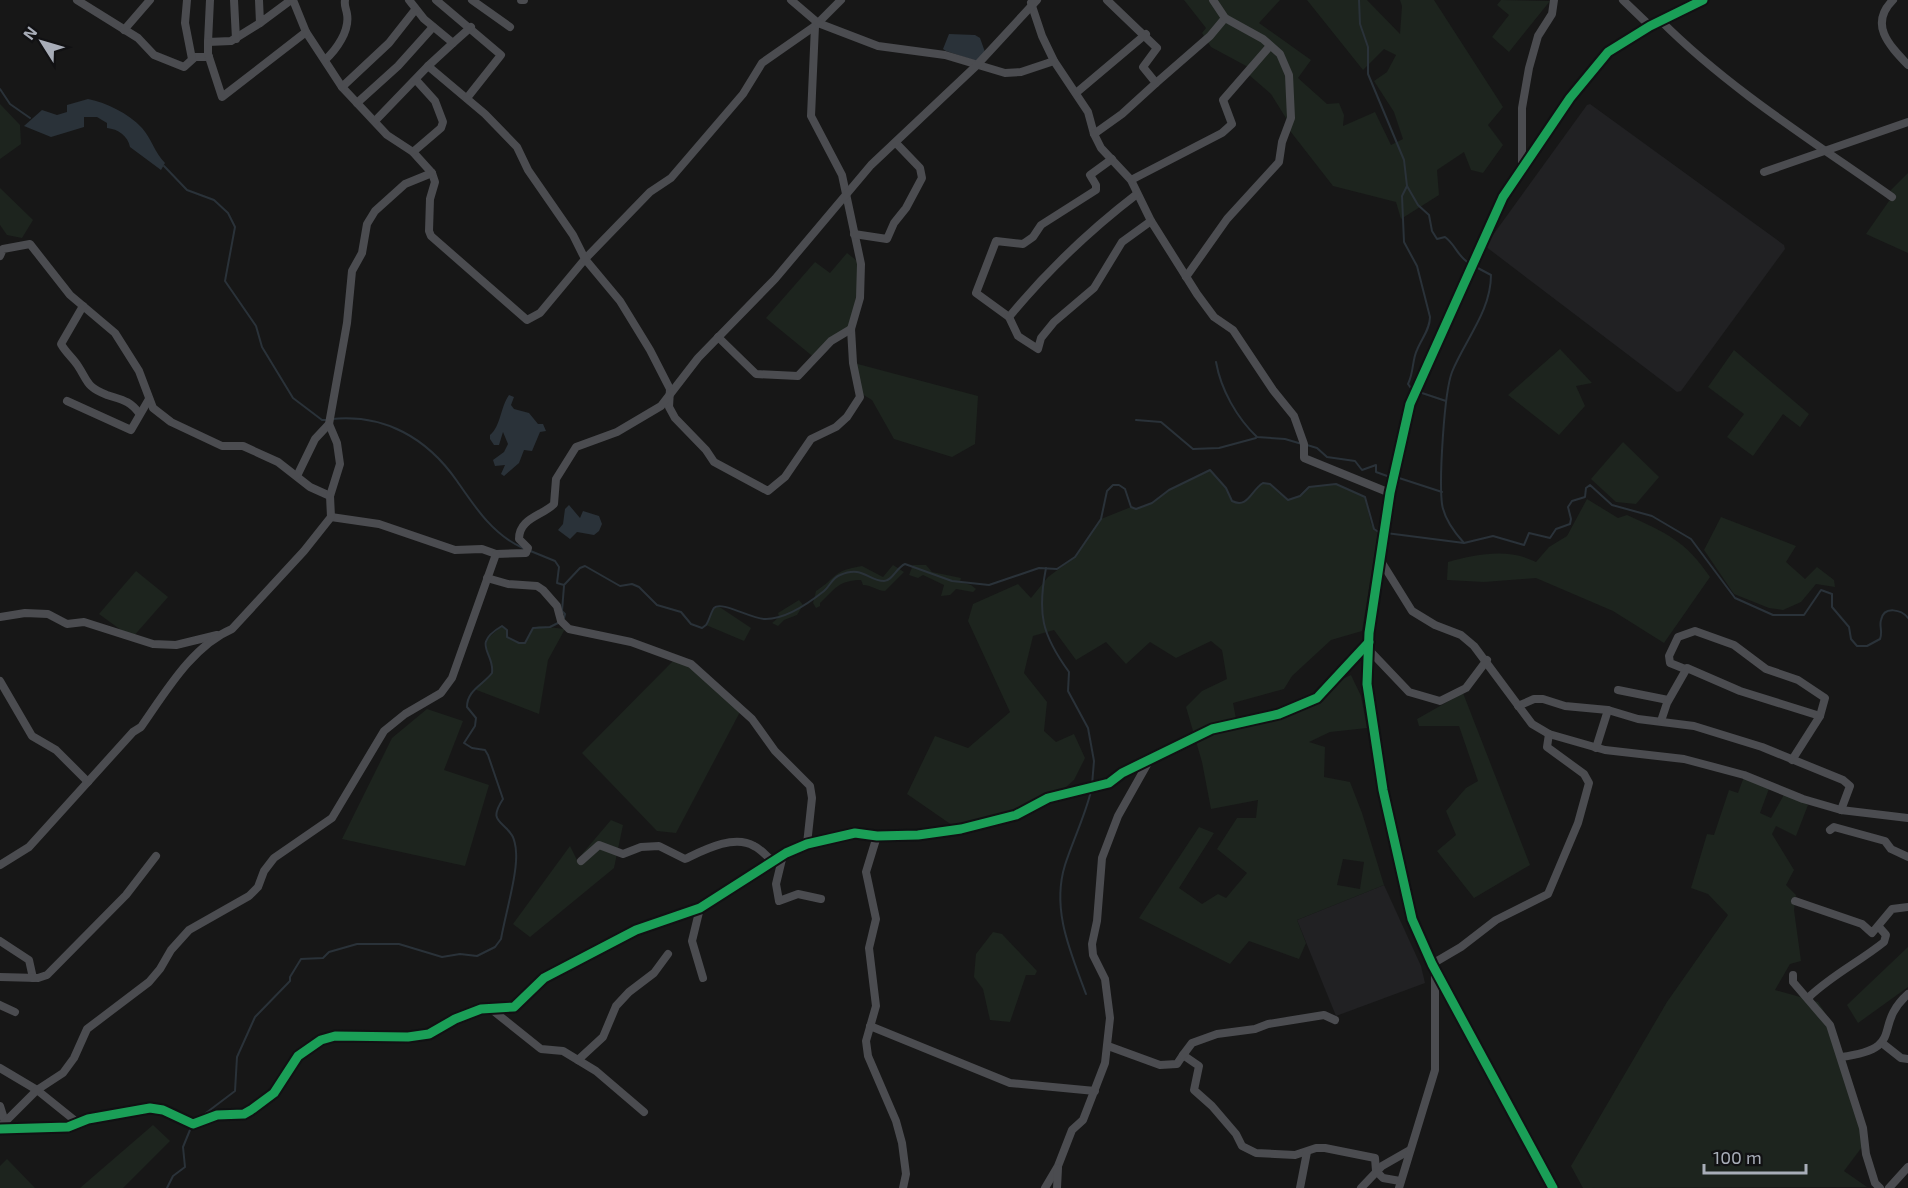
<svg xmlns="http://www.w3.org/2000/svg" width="1908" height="1188" viewBox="0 0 1908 1188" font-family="'Exo 2',sans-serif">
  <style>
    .built { fill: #212123 }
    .green { fill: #1d241e; fill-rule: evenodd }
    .water { fill: #2a3239 }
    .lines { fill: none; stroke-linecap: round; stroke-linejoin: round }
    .stream { stroke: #2a3239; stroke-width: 2 }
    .minor { stroke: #4b4c50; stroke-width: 8 }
    .cycleway-casing { stroke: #111113; stroke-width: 13 }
    .cycleway { stroke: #1a9f57; stroke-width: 9 }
  </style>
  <rect width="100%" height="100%" fill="#171717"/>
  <g class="built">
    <path d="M1590,104l194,141 1,4 -104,142 -4,1 -192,-146 102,-141z"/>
    <path d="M1384,885l37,81 4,17 -89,33 -39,-96z"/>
  </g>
  <g class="green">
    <path d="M1184,0h96l-21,23 52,37 -13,18 29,26 12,-1 5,12 -1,11 32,-14 16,33 12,-6 -9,-27 -20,-31 13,-9 9,-17 -12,-6 -21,21 -56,-70h60l33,34 2,-28 -2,-6h34l69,107 -15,18 15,20 -20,28 -12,-3 -7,-18 -27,18 2,25 -38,24 -5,-17 -63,-16 -46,-59 2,-4 -18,-29 -23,-20v-7l-37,-20 -9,-14 4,-5z"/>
    <path d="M1501,0l49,1 -41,51 -17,-15 17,-22 -12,-10z"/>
    <path d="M0,104l20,21 1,19 -21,15z"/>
    <path d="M1908,173v80l-42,-19 23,-33 6,-3 -7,-5z"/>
    <path d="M0,188l33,32 -11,18 -15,-3 -7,-10z"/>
    <path d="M847,253l14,11 -9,61 -36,34 -50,-41 49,-56 15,11z"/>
    <path d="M1560,349l32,34 -16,3 9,20 -26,29 -51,-40z"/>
    <path d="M1734,350l75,64 -9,13 -17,-13 -30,42 -26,-19 17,-23 -36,-27z"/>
    <path d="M854,363l124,33 -3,48 -23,13 -58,-18 -22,-39 -10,-6z"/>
    <path d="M1623,442l36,35 -23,27 -20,-2 -25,-23z"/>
    <path d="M1210,470l16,18 6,13c16,8 19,-11 31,-18l7,1 18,16 12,-4 9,-9 27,-3 29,13 6,27 7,8 -16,99 -31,9 -39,36 -8,13 -51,14 4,21 43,-12 16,-11 55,-26 10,21 6,32 -37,4 -21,10 16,5 -1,30 26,5 12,31 22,72 -87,35 9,23 -7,16 -50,-18 -19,23 -91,-46 60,-91 15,6 -35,55 23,16 16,-10 8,4 21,-25 -30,-24 20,-31h19l2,-18 -47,9 -9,-47 -16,-55 16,-16 25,-12 -5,-29 -11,-9 -35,17 -26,-16 -24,22 -20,-22 -30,18 -22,-30 -21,6 -9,37 23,29 -3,29 12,11 18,-8 11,24 -11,22 -24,21 -88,31 -55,-38 28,-58 33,12 42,-36 -42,-91 5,-17 45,-20 13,14 17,-21 27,-20 26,-38 30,-12 5,2 16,-6 17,-13zM1343,859l21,3 -4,27 -23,-4z"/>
    <path d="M1587,499l31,19 9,-3c39,18 58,25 83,62l-46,66 -51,-32 -77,-33 -52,4 -37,-2 1,-18c29,-8 61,-14 88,0l13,-15 18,-11z"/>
    <path d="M1721,517l75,29 -10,16 19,17 12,-12 17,13 1,7 -19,-3 -15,18 -18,8 -14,-2 -35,-14 -30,-44z"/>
    <path d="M893,565l11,7 -19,19c-8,0 -13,-6 -22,-6l-2,-5c-22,0 -26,9 -41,23v3l-4,2 -3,-5 3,-12c22,-14 15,-20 46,-25l21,11z"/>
    <path d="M913,565h13l6,7 29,6 -1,4 11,3 5,4 -3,3 -17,-3 -6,6 -9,1 3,-11 -21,-10 -5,3 -9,-3z"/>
    <path d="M136,571l32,26 -36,41 -33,-24z"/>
    <path d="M799,600l4,5 -6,10 -13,5 -6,6 -6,-3 7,-6 -1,-4z"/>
    <path d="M718,606l33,22 -7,13 -38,-16 8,-16z"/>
    <path d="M502,626l5,4v7l12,6h6l8,-15 6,-2 26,3 -17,31 -9,54 -65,-25 18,-16c2,-14 -7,-16 -5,-34z"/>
    <path d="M675,659l11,2 55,49 -65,123 -19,-2 -75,-78z"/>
    <path d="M1463,693l67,172 -56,33 -37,-47 19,-16 -10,-24 20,-23 12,-7 -19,-55h-40l-2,-7z"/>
    <path d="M427,709l36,12 -19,49 45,15 -24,81 -123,-27 50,-101z"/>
    <path d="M1745,774l26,9 -11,30 11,5 15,-27 22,14 -12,31 -20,-10 -4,8 22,36 -8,15 10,10 -2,15 7,51 -11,3 -15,26 43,12 15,23 32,118 -21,28 23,16 -284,1 -12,-22 96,-164 61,-87 -20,-21 -17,-6 16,-54 7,1 15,-45 9,3z"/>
    <path d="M611,820l12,5 -9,43 -84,69 -17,-13 57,-78 7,14z"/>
    <path d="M993,932l9,2 35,37 -2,4h-9l-16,47 -20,-2 -7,-31 -9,-12 2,-23z"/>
    <path d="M1908,947v40l-50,36 -11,-18z"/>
    <path d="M153,1125l17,16 -47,47h-43z"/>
    <path d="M7,1159l28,29h-35v-22z"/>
  </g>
  <g class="water">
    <path d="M949,34l26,1 5,3 5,14 -9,9 -30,-10 -3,-2z"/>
    <path d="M88,99c19,4 40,14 54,29 9,10 13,25 23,35l-4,7 -31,-23c-2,-11 -12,-18 -23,-19v-5l-10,-6h-13v10l-33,10 -27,-11 18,-16 15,5 10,-3v-7z"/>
    <path d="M509,395l5,2 -3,8 3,4 15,4 9,11h5l3,7 -6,1 -8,19 -8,-1 -5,13 -15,13 -3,-2 4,-9 -10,1 -2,-6 11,-8 4,-8 -5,-12 -4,13h-5l-4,-6v-4c11,-9 10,-27 19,-40z"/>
    <path d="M569,505l11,13 3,-7 16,5 3,8 -3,7 -5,4 -17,-3 -7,7 -12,-9 5,-6 2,-15z"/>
  </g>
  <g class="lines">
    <g class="stream">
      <path d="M1359,0l1,24 8,23v27l36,86 3,26 11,19 11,10 3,16 5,8 8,-2c10,7 13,20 24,26"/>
      <path d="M0,89l10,15 20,14"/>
      <path d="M164,166l23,24 27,10 14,13 7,14 -10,54 31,45 6,21 31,51 29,22h5"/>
      <path d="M1407,186l-5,10 2,46 13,24 13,51c0,12 -8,21 -13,33 -5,10 -3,22 -9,34l5,7"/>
      <path d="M1216,362c5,28 21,56 41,75l28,2 17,5"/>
      <path d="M1419,392l27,9"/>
      <path d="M332,419c53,-5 95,19 125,62 18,26 36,54 66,67"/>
      <path d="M1136,420l25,2 32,27 26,-1 37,-10"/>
      <path d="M1307,445l10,3 10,9 28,4 7,9 14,-5v7l14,5"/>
      <path d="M1396,477l46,15"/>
      <path d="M1386,533l78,10 29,-7 31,9 5,-12 21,5 6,-9 14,-5 1,-5 -3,-12 4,-6 13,-4 1,-9 4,-3 22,20 40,11 39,23 44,59 38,17h31l17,-25 11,4v13l17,20 2,12 6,7h10l13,-7c3,-7 -1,-13 1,-19 3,-15 21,-10 27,-2"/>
      <path d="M1464,543c-9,-10 -20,-25 -22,-39 -3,-24 2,-111 10,-132 13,-32 39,-61 39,-97l-17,-9"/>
      <path d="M528,550l27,11 4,6 -2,16 7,2 16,-17 5,-2 35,20 12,-2 7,3 18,18 24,7 10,12 11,4 4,-3c3,-4 5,-13 8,-17 7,-8 39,12 52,11 20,0 43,-16 58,-28 6,-5 8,-13 16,-16 23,-10 28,6 44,6 8,0 13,-14 21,-17l47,17 37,4 50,-17 18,1 18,-12 26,-38 6,-28 6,-6h6l6,4 6,18 5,2 16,-6 17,-13 41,-20 16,18 6,13c16,8 19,-11 31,-18l7,1 18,16 12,-4 9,-9 27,-3 29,13 9,32 6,4"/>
      <path d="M1046,568c-9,46 -4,67 23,104l-1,19 20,37 6,33 -2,24"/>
      <path d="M564,618l1,-4 -3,-3 2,-25"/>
      <path d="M1086,994c-15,-41 -35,-84 -21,-129 8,-25 20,-49 26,-74"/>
      <path d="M198,1119l37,-28 2,-34 18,-40 35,-36v-4l11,-18 22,-1 6,-6 28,-8h42l43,13 18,-3 17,2 18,-9 6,-8c4,-23 17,-67 15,-87 0,-5 -2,-15 -5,-18 -9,-14 -23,-12 -8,-35l-15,-44 -3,-5 -13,-2 -8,-5 11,-17 1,-8 -9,-11c0,-17 16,-22 25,-34 3,-21 -22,-28 10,-47l5,4v7l12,6h6l8,-15 17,-1 10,-5"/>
      <path d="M167,1188l6,-12 12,-9 -2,-20 9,-22"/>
    </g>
    <g class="minor">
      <path d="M77,0l61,38 16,17 30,12 11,-10h14"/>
      <path d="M187,0l-2,23 7,36"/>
      <path d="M210,0l-2,42 23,-1 29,-18"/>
      <path d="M234,0l2,39"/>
      <path d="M259,0l1,23 31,-23"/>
      <path d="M293,0l13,32 36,55 45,48 26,17 19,21 3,9 -5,17 -1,32 2,5 96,84 13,-7 45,-54 65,-67 21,-14 72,-84 19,-31 53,-37 26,-26"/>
      <path d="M409,0l15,19 29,24 -25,23 57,48 32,33 11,23 45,65 12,24 35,42 30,49 20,39 -1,18 6,11 31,32 8,12 54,29 17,-14 26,-38 25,-12 11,-10 13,-20 -7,-34 -2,-34 9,-31 1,-34 -19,-89 -31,-59 4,-90"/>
      <path d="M436,0l65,55 -34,43"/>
      <path d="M472,0l38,27"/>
      <path d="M521,0h3"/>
      <path d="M791,0l27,23 60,23 67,9 60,18 16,-1 33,-11"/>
      <path d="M1623,0l27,26"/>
      <path d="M1893,0c-24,24 -5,44 15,65"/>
      <path d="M1031,3l11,33 12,25 34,51 6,22 7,14 30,32 20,41 46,73 17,23 19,13 40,60 21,26 10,28v14l86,35"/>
      <path d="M1661,21c68,68 153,121 231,176"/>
      <path d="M124,30l26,-30"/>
      <path d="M208,42v12l14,43 84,-65"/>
      <path d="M453,43l18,-16"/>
      <path d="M325,60c11,-10 25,-29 22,-46 -1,-6 -3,-8 -2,-14"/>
      <path d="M1156,83l54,-47 15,-18"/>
      <path d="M342,87l47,-44 26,-33"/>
      <path d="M1076,93l70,-59"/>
      <path d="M357,103l41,-37 35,-39"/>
      <path d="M375,121l53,-55"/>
      <path d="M1094,134l28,-20 34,-31 -13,-16 14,-19 -50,-48"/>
      <path d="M413,152l28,-24 2,-6 -8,-21 -19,-21"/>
      <path d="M1112,159l-22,16 6,10v5l-55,35 -8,12 -10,7 -27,-3 -20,52 33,24 9,19 20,13 3,-11 13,-16 40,-34 28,-46 29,-21"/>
      <path d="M1522,166v-58l7,-40 9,-32 14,-22 2,-14"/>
      <path d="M1764,172l144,-50"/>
      <path d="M1131,180l91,-47 10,-9 -9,-24 47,-54"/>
      <path d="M854,234l33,5 7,-16 12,-15 16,-30 -2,-10 -24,-25"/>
      <path d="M0,256l3,-7 27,-5 40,51 45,38 24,38 14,37 18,14 51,24h21l35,16 32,25 20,9"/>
      <path d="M1186,277l41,-58 52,-57 3,-20 9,-24 -2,-43 -9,-21 -17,-15 -38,-21 -12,-18"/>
      <path d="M83,306l-22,38c5,9 12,14 17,22 10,15 8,21 29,29 15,5 22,5 32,18"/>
      <path d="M1009,317c38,-46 81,-87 128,-123"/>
      <path d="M718,337l38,37 42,2 33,-35 20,-12"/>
      <path d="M67,401l64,29 18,-31"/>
      <path d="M297,476l18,-37 14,-15"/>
      <path d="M331,517l48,7 76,26 27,-1 14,5 30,-1 2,-5 -9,-9c0,-21 23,-23 35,-35l2,-25 20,-32 41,-15 44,-26 37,-48 77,-79 96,-114 105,-99 61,-66"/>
      <path d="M1379,558l33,53 23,14 26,10 13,11 58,78 17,10 56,16 79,9 60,16 59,24 38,11 67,8"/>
      <path d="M487,578l21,6 29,2 6,4 14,16 4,15 8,8 62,13 60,22 61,55 23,32 35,35 2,12 -5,46"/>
      <path d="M0,617l25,-4 23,1 19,10 17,-2 69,22 23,1 41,-10"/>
      <path d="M1369,650l40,42 31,9 26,-13 21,-28"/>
      <path d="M1685,669l-15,-6 -1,-7 9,-19 17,-6 39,14 32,24 32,11 27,18 -5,18 -28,44"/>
      <path d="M0,681l32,55 24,14 32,32"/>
      <path d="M1618,690l50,10"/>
      <path d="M1518,706l16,-7h9l22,7 43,4 30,9 56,7 68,21 81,33 7,6 -9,24"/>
      <path d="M1661,721l6,-18 20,-35 53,23 80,25"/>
      <path d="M1596,748l12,-38"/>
      <path d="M1830,830l4,-3 51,14 6,8 17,8"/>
      <path d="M877,836l-11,36 10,47 -7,29 7,58 -10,35 2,15 28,65 6,22 4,31 -3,14"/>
      <path d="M783,855l-7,29 3,17 19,-7 23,5"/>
      <path d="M581,861l18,-16 24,9 18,-7 18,-1 26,13c19,-9 49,-25 69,-13 7,3 13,11 19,15"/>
      <path d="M0,865l29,-18 104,-115 8,-5c24,-34 51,-81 91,-98l72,-78 27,-34 -1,-21 10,-32 -3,-21 -8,-19 18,-101 5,-52 10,-18 5,-29 8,-13 30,-27 27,-11"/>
      <path d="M1795,901l67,23 10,9 20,-24 16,-2"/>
      <path d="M700,908l-8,33 11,37"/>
      <path d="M0,941l29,19 4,18"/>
      <path d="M1432,964l29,-17 35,-27 52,-26 30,-71 11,-40 -5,-9 -37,-27 2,-13"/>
      <path d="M1793,975v7l37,43 33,103 3,26 9,29 5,5"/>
      <path d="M0,977l38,1 9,-3 79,-80 30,-39"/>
      <path d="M1809,997c23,-22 50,-35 75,-55l2,-7 -7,-8"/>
      <path d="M0,1005l15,7"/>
      <path d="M491,1009l50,40 22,2 33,20 48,41"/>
      <path d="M870,1026l140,57 85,8"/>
      <path d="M1882,1043l19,15 7,1"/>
      <path d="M1108,1046l52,19 17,-1 6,-9 16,11 -5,24 18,16 24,28 6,12 14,7 39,2 21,-7h9l50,10 1,13 7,7 17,3"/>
      <path d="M1183,1055l9,-12 25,-9 38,-5 13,-5 56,-9 11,5"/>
      <path d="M1841,1057c67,-9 30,-30 67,-63"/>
      <path d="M578,1060l25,-23 13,-31 13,-14 25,-19 14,-19"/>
      <path d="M0,1068l37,22 41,33"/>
      <path d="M0,1106l5,16"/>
      <path d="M0,1127l37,-37 26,-17 11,-15 13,-29 62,-47 11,-13 11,-19 18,-20 60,-34 9,-9 6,-16 10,-13 58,-40 52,-87 21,-17 36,-21 11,-15 44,-124"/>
      <path d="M0,1129l68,-2 20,-8 62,-11 13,2 30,14 24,-9 27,-1 7,-4 23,-17 24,-37 23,-16 14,-4 73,1 21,-3 26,-15 26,-10 33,-2 30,-29 92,-48 64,-22 86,-55 21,-9 48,-11 22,3 41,-1 43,-6 55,-14 32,-17 61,-15 13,-10 90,-44 67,-15 38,-16 52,-56"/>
      <path d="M1045,1188l13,-22 14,-36 11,-10 22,-57 5,-45 -5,-39 -12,-24 -1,-11 5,-23 5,-63 16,-42 31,-55"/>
      <path d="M1057,1188l1,-20"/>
      <path d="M1300,1188l7,-36"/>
      <path d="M1361,1188l21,-22 28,-16"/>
      <path d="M1399,1188l36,-118v-100"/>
      <path d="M1553,1188l-121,-224 -20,-45 -29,-129 -16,-106 2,-51 21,-140 20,-89 93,-207 67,-99 38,-46 42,-26 53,-26"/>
      <path d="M1889,1188l19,-21"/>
    </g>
    <g class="cycleway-casing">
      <g id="cycleway">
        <path d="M0,1129l68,-2 20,-8 62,-11 13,2 30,14 24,-9 27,-1 7,-4 23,-17 24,-37 23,-16 14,-4 73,1 21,-3 26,-15 26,-10 33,-2 30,-29 92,-48 64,-22 86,-55 21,-9 48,-11 22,3 41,-1 43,-6 55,-14 32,-17 61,-15 13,-10 90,-44 67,-15 38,-16 52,-56"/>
        <path d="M1553,1188l-121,-224 -20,-45 -29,-129 -16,-106 2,-51 21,-140 20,-89 93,-207 67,-99 38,-46 42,-26 53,-26"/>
      </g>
    </g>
    <use href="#cycleway" class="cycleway"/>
  </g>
  <g transform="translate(42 42) rotate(307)" stroke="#111113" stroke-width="4.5" paint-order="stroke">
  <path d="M0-4.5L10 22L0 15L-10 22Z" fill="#a8adb8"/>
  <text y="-9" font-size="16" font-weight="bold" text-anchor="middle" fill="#a8adb8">N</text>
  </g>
  <path d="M1704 1164v9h102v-9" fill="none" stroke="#a8adb8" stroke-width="3"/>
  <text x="1713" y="1164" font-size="18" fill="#a8adb8" stroke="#111113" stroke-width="4.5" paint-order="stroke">100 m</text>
</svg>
